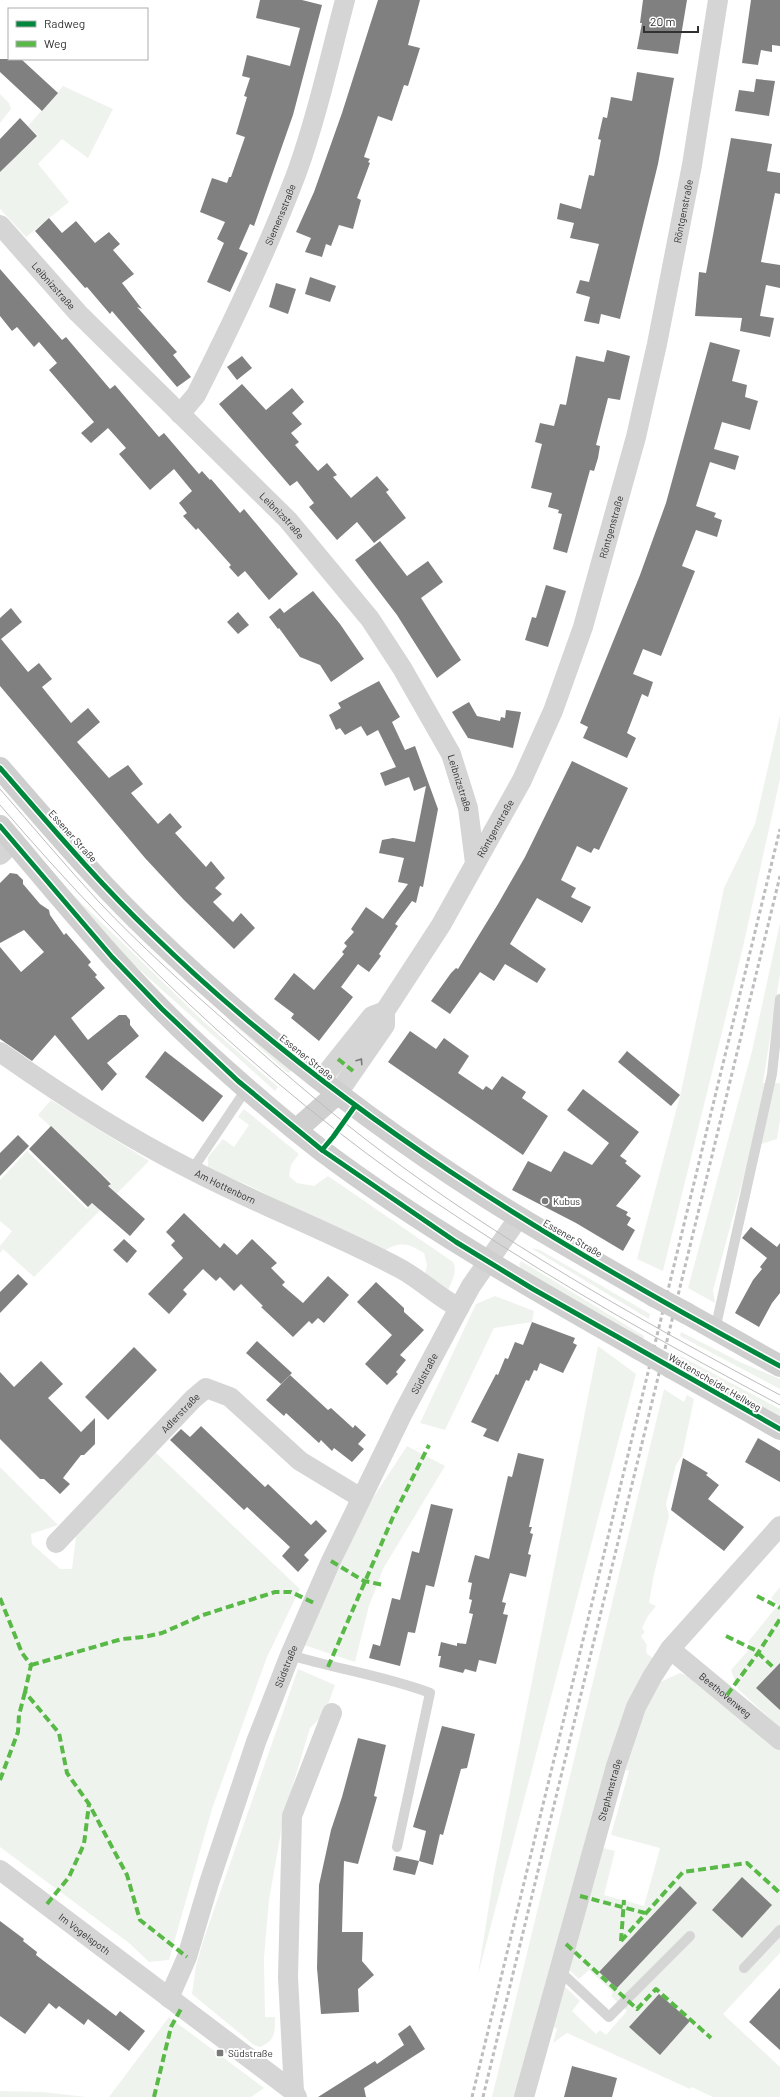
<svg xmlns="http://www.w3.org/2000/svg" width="780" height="2097" viewBox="0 0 780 2097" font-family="Barlow,sans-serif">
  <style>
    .green { fill: #eff3ed }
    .building { fill: #808080 }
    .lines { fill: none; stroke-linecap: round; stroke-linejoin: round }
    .lane { stroke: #d5d5d5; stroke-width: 10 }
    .street { stroke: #d5d5d5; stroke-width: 20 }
    .secondary { stroke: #cfcfcf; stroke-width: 22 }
    .tram { stroke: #bdbdbd; stroke-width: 1 }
    .rail { stroke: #bdbdbd; stroke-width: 3; stroke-dasharray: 4 3; stroke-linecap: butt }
    .secondary-bridge { stroke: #cfcfcf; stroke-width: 22 }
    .quiet { stroke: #58b947; stroke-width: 4; stroke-dasharray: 8 4; stroke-linecap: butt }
    .cycleway-casing { stroke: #fff; stroke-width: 8 }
    .cycleway { stroke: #00873e; stroke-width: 5 }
    .oneway { stroke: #7b7b7b }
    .poi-dot { fill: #797979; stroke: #fff; stroke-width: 1.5 }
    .labels { text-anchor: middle; stroke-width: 4; stroke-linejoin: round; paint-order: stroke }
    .street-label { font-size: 10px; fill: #313131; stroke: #fff }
    .poi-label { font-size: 10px; fill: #313131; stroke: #fff; text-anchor: start }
  </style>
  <rect width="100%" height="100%" fill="#fff"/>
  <g class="green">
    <path d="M63,86l50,23 -25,49 -26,-19 -24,25 31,38 -43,35 -26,-28v-38l38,-35 -10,-10z"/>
    <path d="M0,94l9,9 2,6 -11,14z"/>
    <path d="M780,715v64l-37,168 -80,324 -26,-12 44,-167 43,-204 31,-64z"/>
    <path d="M66,888l137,133 75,66 -3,4 -143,-128z"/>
    <path d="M780,923v51l-17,109h17v37l-3,19 -25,8 -39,143 2,13 -27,-15 64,-237z"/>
    <path d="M228,1016l65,54 -5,3 -58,-52z"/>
    <path d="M51,1100l98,61 -115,116 -31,-28 -3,4v-7l12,-15 -12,-10v-41l27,-29 60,58 25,-26 -74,-68z"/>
    <path d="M244,1109l55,45 -8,11 -2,11 8,7 17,3 14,-10 125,86c5,11 -2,20 -6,31l-23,-15 3,-13 -3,-12c-19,-11 -24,-12 -43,0l-133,-68 -40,-16v-12l15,-18 11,8 15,-22 -11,-8z"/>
    <path d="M531,1248l9,2 110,64 -1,5z"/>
    <path d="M521,1261l123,75 -1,5 -122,-72 -2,-4z"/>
    <path d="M495,1296l39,15 -2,11 -38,6 -49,102 -25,-7 56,-119z"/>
    <path d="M681,1332l59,30 40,17v10l-100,-53z"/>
    <path d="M598,1346l38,28 -167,635 9,-35 16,-100z"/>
    <path d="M675,1353l105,56v9l-106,-59z"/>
    <path d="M664,1389l20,13 3,-7 7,4 -12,57 -6,9 -10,39 3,12 -15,58 -5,29 7,3 -8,10 -6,12 3,4 -4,4 6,9 -1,5 1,4 6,4 -136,439h-25z"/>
    <path d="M407,1446l38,20 -62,103 -14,37 -14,56 -51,-17 63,-138z"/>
    <path d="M154,1451l146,138 -33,68 -55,152 -43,151 -20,2 -20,-19 -129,-96v-380l58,58 -27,9 1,10 28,25h12l4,-32z"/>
    <path d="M780,1587v141l-42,-39 -7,-19 21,-24 -4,-4 30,-37 -7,-7z"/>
    <path d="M298,1669l37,16 -10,28 -15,15 -26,87 -15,85 -5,58 1,59h10c0,14 1,24 -15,30l-6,-2 -62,-51 4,-28 7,-25z"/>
    <path d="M680,1673l16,6 51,46 33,25v203l-57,61 57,53v30h-67l-21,-10 -2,2 -123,-56 -14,10 4,-14 -6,-3 11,-42 18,17 -8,10 24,23 4,-4 6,5 21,-24 -16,-15 2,-4 -24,-22 -10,9 -12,-11 32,-121 16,4 -11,44 40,11 16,-58 -49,-13 18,-64 -7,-2 19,-52 19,-35z"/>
    <path d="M169,2017l95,71 -13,9h-142z"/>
    <path d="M0,2091l43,1 43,5h-86z"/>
  </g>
  <g class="building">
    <path d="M260,0h42l20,5 -29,110 -39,111 -4,-2 -11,25 9,4 -18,39 -23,-10 17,-39 -7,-4 8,-17 -25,-10 12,-34 15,5 2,-6h2l14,-40 -9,-3 11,-37 -3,-1 6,-18 -8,-2 5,-21 43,11 10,-38 -44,-10z"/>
    <path d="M378,0h42l-12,45 12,3 -12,38 -4,-1 -12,36 -14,-5 -14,41 6,2 -2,3 2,1 -13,35 4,2 -8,29 -14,-4 -8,21 -5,-2 -4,13 -17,-5 6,-14 -15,-6 18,-40 28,-79z"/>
    <path d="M643,0h44l-9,54 -41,-5 5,-26h-2z"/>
    <path d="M751,0h29v46l-8,-1v7l-11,-2 -3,15 -16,-2z"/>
    <path d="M0,59h21l37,34 -16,18 -42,-39z"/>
    <path d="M637,72l37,6 -16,86 -38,155 -19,-5 -2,10 -15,-3 6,-24 -14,-4 4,-13 9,2 10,-38 -29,-6 4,-15 -17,-4 3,-16 21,6 8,-34 5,1 7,-36 -3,-1 5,-22 4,1 4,-21 21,4z"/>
    <path d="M756,79l19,2 -6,35 -34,-5 4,-21 15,2z"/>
    <path d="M20,118l17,18 -37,36v-33z"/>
    <path d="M731,138l41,6 -5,27 13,2v21l-5,-1 -14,69 19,3v23l-14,-3 -6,31 14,2 -4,19 -30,-6 2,-13 -47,-2 4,-44 7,1z"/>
    <path d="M49,218l13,15 14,-12 19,22 14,-11 11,12 -7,6 21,24 -12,9 20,26 -5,-2 40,45 -4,3 18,22 -14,10 -65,-76 -2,3 -23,-27 -2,1 -50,-57z"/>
    <path d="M0,269l62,71 4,-3 44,52 5,-4 44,52 5,-4 35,41 3,-3 8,9 1,-1 29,34 4,-4 54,65 -29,26 -24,-29 -7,6 -9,-10 2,-2 -33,-37 -2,2 -13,-14 4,-3 -8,-10 13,-12 -18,-22 -24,21 -31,-36 7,-6 -18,-20 -17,15 -10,-10 13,-11 -45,-52 8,-7 -18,-21 -5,5 -17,-20 -5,4 -12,-15z"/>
    <path d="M310,277l26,9 -6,16 -25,-8z"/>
    <path d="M276,283l20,6 -8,25 -19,-7z"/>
    <path d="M710,342l30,8 -8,31 15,4 -2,12 13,4 -8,29 -28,-8 -8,27 25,7 -4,14 -25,-8 -14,44 20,7 -2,4 8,3 -5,17 -21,-7 -14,36 13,5 -34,85 -18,-7 -10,25 20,8 -5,15 -6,-3 -15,39 9,5 -9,20 -44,-20 5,-11 -8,-4 60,-148 26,-72z"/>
    <path d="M607,350l23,6 -10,44 -12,-2 -12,47 4,1 -2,12 -4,13 -4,-1 -23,83 -14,-4 9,-35 -4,-1 1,-3 -11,-3 4,-14 -21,-5 11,-44 -7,-2 5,-19 14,3 6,-22 6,1 10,-49 28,6z"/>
    <path d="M242,356l10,12 -15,12 -10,-13z"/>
    <path d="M242,384l24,26 26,-22 12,14 -12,11 10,11 -11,9 8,9 -4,3 23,26 9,-8 10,12 -4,2 18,21 26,-22 12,14 -3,2 20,26 -32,25 -17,-21 -20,18 -28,-33 5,-4 -17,-22 -7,5 -71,-82z"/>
    <path d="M380,541l27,35 21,-15 15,21 -22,16 40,62 -24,18 -40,-63 -42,-55z"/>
    <path d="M546,585l20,6 -18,56 -23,-7 7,-23 4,1z"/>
    <path d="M313,591l27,33 24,35 -33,23 -11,-17 -20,-8 -21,-29 -1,1 -9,-12 11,-9 4,5z"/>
    <path d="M11,608l11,14 -21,17 27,33 11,-9 13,16 -10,8 29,36 17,-15 12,14 -23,20 32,36 19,-13 15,19 -12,9 6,7 21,24 12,-11 12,14 -7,6 31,34 5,-6 14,17 -10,10 7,6 -9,8 20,20 8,-9 14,15 -21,21 -50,-49 -39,-42 -145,-172v-68z"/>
    <path d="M238,612l11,13 -11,9 -11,-12z"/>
    <path d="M379,681l21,36 -8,5 13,28 10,-4 23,63 -15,78 -3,-1 -4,17 -4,-2 -17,23 3,2 -19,28 2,2 -12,16 -11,-8 -17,23 12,10 -34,44 -28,-23 3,-4 -20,-15 20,-26 20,17 30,-36 -2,-2 5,-6 -3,-3 10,-11 -3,-3 15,-22 17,12 25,-35 -10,-2 6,-24 -25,-5 3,-13 11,-2 22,4 11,-56 -12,5 -5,-14 -24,9 -5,-13 16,-6 -18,-37 -11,6 -6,-10 -16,9 -5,-7 -4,2 -7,-15 12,-7 -3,-5z"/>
    <path d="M469,702l8,14 23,5 1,-4 4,1 1,-8 15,2 -8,36 -45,-10 -16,-26z"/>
    <path d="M572,761l56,27 -29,62 -5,-2 -3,5 -14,-7 -16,34 15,8 -5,9 20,10 -9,16 -45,-25 -27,46 36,25 -9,14 -32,-19 -11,17 -14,-9 -30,42 -19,-13 20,-28 5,-5 2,1 40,-65 27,-47z"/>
    <path d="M10,873l7,1 6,6v4l17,20 9,6 1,5 14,20 2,-2 25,29 -3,3 9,10 -2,2 10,11 -34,30 17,22 31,-25h7l4,5v5l9,11 -32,27 10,11 -15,17 -47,-56 -23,26 -32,-22v-92l21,25 23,-20 -20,-22 -24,13v-60z"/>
    <path d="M410,1031l26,18 8,-11 25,18 -11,17 25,17 3,-4 6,4 10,-14 24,16 -4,6 26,18 -25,39 -135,-93z"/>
    <path d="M165,1051l58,45 -20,26 -58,-45z"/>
    <path d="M627,1051l53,44 -9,11 -53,-44z"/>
    <path d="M583,1089l56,43 -19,24 7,5 -2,2 16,13 -25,30 12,6 -2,3 5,3 -4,7 8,5 -12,21 -47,-28 -64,-33 16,-29 23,11 13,-21 28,14 17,-22 -42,-33z"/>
    <path d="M51,1126l50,48 10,10 -3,2 37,33 -15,17 -38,-33 -4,4 -59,-58z"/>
    <path d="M18,1135l11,11 -29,30v-23z"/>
    <path d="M184,1213l36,35 4,-5 13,12 15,-16 25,24 -6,5 14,14 -3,3 21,18 25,-27 21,19 -25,28 -6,-5 -6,6 -3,-3 -16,16 -32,-30 2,-1 -22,-22 -7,7 -14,-14 -4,4 -13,-12 -20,21 4,4 -18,20 -21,-20 35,-36 -12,-13 4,-4 -9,-9z"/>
    <path d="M751,1227l26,20 3,-4v50l-8,10 -13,24 -24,-14 18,-33 9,-11 -2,-2 7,-9 -25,-20z"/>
    <path d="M124,1239l13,12 -10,12 -14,-13z"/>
    <path d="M18,1274l10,10 -28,29v-21z"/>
    <path d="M376,1282l28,26v4l20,18 -24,25 6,5 -10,12 2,2 -11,11 -22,-21 27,-29 -35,-33z"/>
    <path d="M532,1322l43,16 -2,5 4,2 -14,28 -23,-10 -3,8 -3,-1 -5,11 -3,-1 -28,62 -15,-6 4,-7 -16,-7 25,-48 2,1 7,-17 3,1 7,-17 8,3z"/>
    <path d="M257,1341l35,32 -11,11 -35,-31z"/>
    <path d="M134,1347l23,23 -49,50 -23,-23z"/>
    <path d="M41,1361l22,23 -15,14 33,34 14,-14v26l-11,11h-3l-18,23 7,6 -10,10 -16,-15h-4l-40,-40v-67l14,15z"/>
    <path d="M290,1375l38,35 3,-2 22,20 2,-3 11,10 -8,9 6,5 -12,13 -18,-14 -2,3 -11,-11 -2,3 -33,-30 -2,3 -18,-16z"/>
    <path d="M201,1426l64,61 3,-3 43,41 5,-5 11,11 -23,24 5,5 -11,12 -16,-16 8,-9 -43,-40 -3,3 -74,-70 11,-11 9,8z"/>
    <path d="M758,1438l22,13v31l-35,-20z"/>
    <path d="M518,1453l26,6 -15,68h3l-2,6 3,1 -5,20 3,1 -5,22 -16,-4 -8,29 4,1 -3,11 5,1 -12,49 -17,-4 -3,12 -11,-3 -2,4 -24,-6 2,-11h-3l3,-14 16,4v-3l9,1 7,-30 -4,-1 3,-13 -3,-1 3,-16 -4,-1 7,-27 14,4 19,-83 4,1z"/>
    <path d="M683,1458l25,15 -2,2 13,10 -11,14 36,28 -20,24 -53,-41z"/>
    <path d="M431,1504l22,5 -19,78 -8,-2 -11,48 -7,-1 -8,34 -31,-8 4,-14 7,2 12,-48 8,2 12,-49 7,2z"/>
    <path d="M780,1663v47l-24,-22z"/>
    <path d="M442,1726l33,8 -8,34 -6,1 -18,66 -3,-1 -7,31 -14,-4 -4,14 -22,-5 3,-14 23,5 7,-30 -13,-4z"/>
    <path d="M358,1738l28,7 -12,51 3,1 -19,67 -14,-3 -2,71h21l-1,29 12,14 -16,14 1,23 -38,2 -4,-46 2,-83 12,-55 11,-33z"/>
    <path d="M742,1877l30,28 -30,33 -30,-28z"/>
    <path d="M680,1886l17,17 -80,85 -18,-16z"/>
    <path d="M0,1921l24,18 -1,2 14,11 -1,3 80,61 4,-5 25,20 -16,20 -41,-32 -4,6 -25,-19 -3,3 -7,-6 -24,31 -25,-18z"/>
    <path d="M780,1988v62l-31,-28z"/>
    <path d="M659,1994l31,27 -30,34 -31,-28z"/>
    <path d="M410,2025l15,24 -61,39 2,9h-48l57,-36 2,3 27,-19 -6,-11z"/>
    <path d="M572,2066l45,12 -5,19h-48z"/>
  </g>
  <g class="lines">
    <g class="lane">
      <path d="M192,1170l55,-82"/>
      <path d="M715,1330l57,-256 8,-75"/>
      <path d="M290,1655c46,14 95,21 140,38l-33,154"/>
      <path d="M744,1968l36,-38"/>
      <path d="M558,1974l8,3 43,40 81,-81"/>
    </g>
    <g class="street">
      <path id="s1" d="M0,225l78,88 210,207 82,99 32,49 49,86 17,54 7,55"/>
      <path id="s2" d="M180,414l16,-19c37,-73 72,-146 101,-223 20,-56 33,-115 48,-172"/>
      <path d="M0,855l14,-13"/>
      <path id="s3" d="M0,1052c61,43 124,84 190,117 69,36 143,64 211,100 20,11 37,28 58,39"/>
      <path d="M321,1080l51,-64 13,-5"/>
      <path id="s4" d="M338,1093l47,-68v-14l56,-86 81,-145 31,-69 30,-84 53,-190 21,-93 35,-179 26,-165"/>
      <path id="s5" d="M56,1543l137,-144 13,-11 24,9 70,64 61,37"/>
      <path id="s6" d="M670,1649l110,91"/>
      <path id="s7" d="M0,1870l294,222 3,5"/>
      <path id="s8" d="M169,1998l18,-41 22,-74 47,-141 34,-87 41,-94 72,-148 56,-105 12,-22 48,-69"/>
      <path d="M294,2092l-6,-115 4,-161 40,-103"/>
      <path id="s9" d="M524,2097l92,-331 20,-59 16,-30 18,-28 110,-123"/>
    </g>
    <g class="secondary">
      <path d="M0,768c49,56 98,115 152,166 102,98 215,187 334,263 55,35 112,66 168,99"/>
      <path d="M0,826c64,75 125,151 197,218 40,37 81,73 124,106 101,76 211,138 320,200"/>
      <path d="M296,1130l42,-37"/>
      <path d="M686,1313l94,53"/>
      <path d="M672,1368l108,61"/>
    </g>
    <g class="tram">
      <path d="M0,789c33,38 65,76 99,113 41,43 86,84 131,123 56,50 113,99 174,143 118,86 247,158 376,227"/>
      <path d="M0,805c134,157 288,302 462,415 103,68 209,127 318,185"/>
    </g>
    <g class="rail">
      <path d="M472,2097l308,-1268"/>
      <path d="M483,2097l297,-1221"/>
    </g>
    <g class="secondary-bridge">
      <path d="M654,1296l32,17"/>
      <path d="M641,1350l31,18"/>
    </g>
    <g class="quiet">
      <path d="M338,1059l15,12"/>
      <path d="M331,1561l33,20 20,4"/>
      <path d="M757,1596l23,12"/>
      <path d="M0,1598l22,55 9,12 -6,27 34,41 8,40 22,31 38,71 13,45 47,37"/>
      <path d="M726,1636l29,14 19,18"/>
      <path d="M31,1665l91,-26 22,-2 18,-4 41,-18 72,-23h16l23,11"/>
      <path d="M328,1667l65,-150 36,-72"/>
      <path d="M727,1695l31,-42 22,-34"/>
      <path d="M0,1780l18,-48 1,-17 6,-23"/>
      <path d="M580,1896l65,17"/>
      <path d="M47,1904l22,-27 15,-33 5,-40"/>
      <path d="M621,1941l62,-69 64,-9 33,30"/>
      <path d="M621,1941l3,-41"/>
      <path d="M566,1944l71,65 19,-20 55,49"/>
      <path d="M154,2097l17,-70 11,-20"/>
    </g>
    <g class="cycleway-casing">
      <g id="cycleway">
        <path d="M0,768c49,56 97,113 151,165 183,179 404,312 629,433"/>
        <path d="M0,826l112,131 50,52 76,72 84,69 134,92 77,47 247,140"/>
        <path d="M322,1150l11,-13 22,-31"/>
      </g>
    </g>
    <use href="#cycleway" class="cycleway"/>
  </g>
  <defs><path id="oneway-chevron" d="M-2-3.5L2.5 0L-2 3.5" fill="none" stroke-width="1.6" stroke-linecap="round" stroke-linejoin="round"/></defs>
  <use class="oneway" href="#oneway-chevron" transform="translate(360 1061) rotate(-56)"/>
  <g class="poi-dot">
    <circle cx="545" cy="1201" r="4"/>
    <rect x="216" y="2049" width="8" height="8" rx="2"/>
  </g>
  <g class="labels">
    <g class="street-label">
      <text dy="4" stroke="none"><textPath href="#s4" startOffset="958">Röntgenstraße</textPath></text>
      <text dy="4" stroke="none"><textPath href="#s2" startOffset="224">Siemensstraße</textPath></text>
      <text dy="4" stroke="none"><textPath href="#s1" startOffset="81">Leibnizstraße</textPath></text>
      <text dy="4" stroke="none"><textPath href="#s1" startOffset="405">Leibnizstraße</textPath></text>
      <text dy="4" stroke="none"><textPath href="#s4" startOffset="634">Röntgenstraße</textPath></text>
      <text dy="4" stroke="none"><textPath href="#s1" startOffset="729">Leibnizstraße</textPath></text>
      <text dy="4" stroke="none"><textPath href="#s4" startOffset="310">Röntgenstraße</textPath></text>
      <text transform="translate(73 836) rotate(48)" y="4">Essener Straße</text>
      <text transform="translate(307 1057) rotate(39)" y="4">Essener Straße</text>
      <text dy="4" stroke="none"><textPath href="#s3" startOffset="263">Am Hottenborn</textPath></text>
      <text transform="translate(573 1238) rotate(30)" y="4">Essener Straße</text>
      <text dy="4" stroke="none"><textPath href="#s8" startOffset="676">Südstraße</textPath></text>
      <text transform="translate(715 1382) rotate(30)" y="4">Wattenscheider Hellweg</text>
      <text dy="4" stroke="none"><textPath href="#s5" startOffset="180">Adlerstraße</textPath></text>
      <text dy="4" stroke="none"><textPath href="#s8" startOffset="352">Südstraße</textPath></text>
      <text dy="4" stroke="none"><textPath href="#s6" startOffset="72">Beethovenweg</textPath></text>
      <text dy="4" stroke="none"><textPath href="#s9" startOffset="319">Stephanstraße</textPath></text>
      <text dy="4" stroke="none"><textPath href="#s7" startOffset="106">Im Vogelspoth</textPath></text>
    </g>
    <g class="poi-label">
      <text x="553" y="1205">Kubus</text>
      <text x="228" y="2057">Südstraße</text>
    </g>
  </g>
  <rect x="8" y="8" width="140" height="52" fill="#ffffff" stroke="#adadad"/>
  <rect x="16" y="21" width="20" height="6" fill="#00873e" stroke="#adadad"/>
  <text x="44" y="28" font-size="12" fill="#313131">Radweg</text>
  <rect x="16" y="41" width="20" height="6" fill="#58b947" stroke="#adadad"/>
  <text x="44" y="48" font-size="12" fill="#313131">Weg</text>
  <path d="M644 26v6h54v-6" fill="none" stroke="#313131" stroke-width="2"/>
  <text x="650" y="26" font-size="12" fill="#313131" stroke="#ffffff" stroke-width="3" paint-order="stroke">20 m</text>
</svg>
